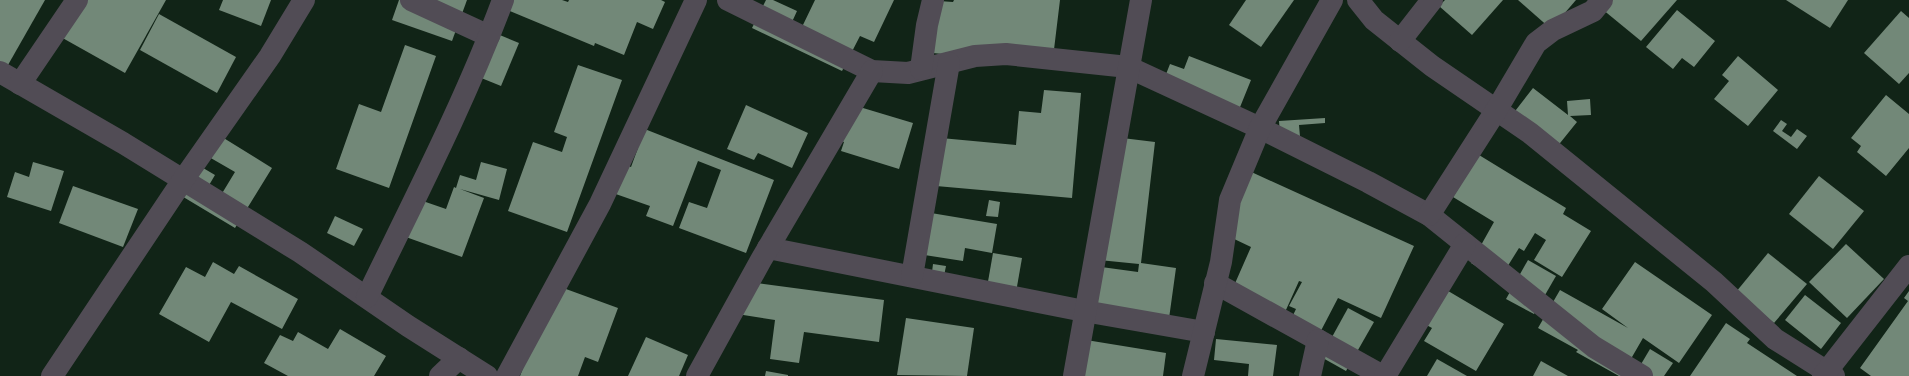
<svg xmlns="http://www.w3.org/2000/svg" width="1909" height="376" viewBox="0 0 1909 376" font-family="'Public Sans',sans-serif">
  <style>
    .building { fill: #728878 }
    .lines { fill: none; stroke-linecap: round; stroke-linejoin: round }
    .minor { stroke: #514c55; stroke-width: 22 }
  </style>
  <rect width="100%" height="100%" fill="#112417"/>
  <g class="building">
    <path d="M0,0h45l-45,79z"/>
    <path d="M80,0h86l-41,73 -66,-37z"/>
    <path d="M223,0h48l-10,26 -42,-16z"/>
    <path d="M399,0h68l-15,41 -60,-21z"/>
    <path d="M494,0h68l6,2 1,-2h92l4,2 -12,27 -16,-7 -13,33 -29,-12 -1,3 -101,-42z"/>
    <path d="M766,0h7l24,11 -5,11 10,5 13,-27h79l-20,42 -14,-6 -18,35 -90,-43z"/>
    <path d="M954,0h106l-8,66 -119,-13 6,-52 14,1z"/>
    <path d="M1246,0h48l-33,47 -32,-22z"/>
    <path d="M1445,0h58l-31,35 -33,-29z"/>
    <path d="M1518,0h58l-25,29z"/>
    <path d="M1609,0h68l-36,41 -39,-32z"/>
    <path d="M1786,0h62l-18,28z"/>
    <path d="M1677,10l38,31 -21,26 -12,-9 -9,11 -27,-22z"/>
    <path d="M1901,11l8,7v55l-10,11 -35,-31z"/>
    <path d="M159,14l77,43 -19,36 -77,-43z"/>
    <path d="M483,28l36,15 -18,43 -37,-15z"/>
    <path d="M405,45l31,11 -47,132 -53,-19 23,-65 22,8z"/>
    <path d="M1189,56l62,24 -17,42 -75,-30 11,-28 14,5z"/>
    <path d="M1738,56l40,34 -30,36 -34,-27 15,-18 -7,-6z"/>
    <path d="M578,65l44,15 -55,152 -59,-21 25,-69 29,10 5,-15 -13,-5z"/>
    <path d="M1533,88l35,27 -1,-14 23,-2 1,16 -21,1 7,6 -29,36 -43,-34z"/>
    <path d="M1044,90l37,3 -9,105 -136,-12 5,-48 75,7 3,-34 22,2z"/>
    <path d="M1886,95l23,19v34l-23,28 -29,-24 4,-6 -10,-8z"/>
    <path d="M746,105l62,28 -16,35 -34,-15 -4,7 -27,-11z"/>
    <path d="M853,105l60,18 -14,46 -58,-18 3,-9 -3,-1z"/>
    <path d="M1325,118v5l-26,2 2,23 -20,2 -2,-29z"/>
    <path d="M1781,120l6,4 -5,7 9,6 6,-8 10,7 -10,13 -24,-18z"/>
    <path d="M637,126l137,54 -28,73 -67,-25 10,-26 18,6 14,-38 -23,-9 -25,65 -27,-10 4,-10 -40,-14 11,-29 10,4 7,-19 -9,-3z"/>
    <path d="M222,137l50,31 -37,60 -55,-33 18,-30 17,10 -10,17 13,8 17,-28 -26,-15z"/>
    <path d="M1114,137l41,5 -14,121 35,5 -9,65 -80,-20 7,-47 44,6 1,-8 -40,-4z"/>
    <path d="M1479,155l87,53 -3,6 28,17 -29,46 -28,-17 12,-20 -11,-7 -11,18 -5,-3 -20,32 -28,-17 23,-41 -41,-25z"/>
    <path d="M33,162l31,9 -13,40 -44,-14 8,-25 14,5z"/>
    <path d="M481,162l26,7 -8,31 -39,-11 24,9 -22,59 -59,-21 14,-37 29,10 8,-22 2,1 4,-13 16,5z"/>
    <path d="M1247,170l167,76 -33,72 -43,-20 -25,48 -28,-14 11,-23 -7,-3 13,-24 -3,-1 -18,40 -52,-24 22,-50 -21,-10 -4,-20z"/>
    <path d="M1819,176l45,35 -31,38 -44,-35z"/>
    <path d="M73,186l65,23 -15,38 -64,-24z"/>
    <path d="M989,200l11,2 -2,15 -12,-1z"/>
    <path d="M925,212l72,12 -5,29 -27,-5 -2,13 -45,-7z"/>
    <path d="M335,216l28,13 -9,17 -27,-13z"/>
    <path d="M1846,244l38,35 -37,39 -38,-36z"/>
    <path d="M993,253l29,5 -7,40 -29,-5z"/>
    <path d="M1768,253l39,31 -33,39 -38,-31z"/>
    <path d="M1528,260l28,16 -22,38 -28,-15z"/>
    <path d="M213,262l21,12 5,-8 59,33 -16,30 -51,-27 -22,40 -50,-28 27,-47 19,10z"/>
    <path d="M1635,262l77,53 -33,48 -36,-25 -22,38h-2l-43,-24 2,-2 -40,-22 22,-38 68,38 -26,-19z"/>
    <path d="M933,264l13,2 -3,15 -12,-1z"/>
    <path d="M742,281l142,19 -5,42 -75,-10 -5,31 -29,-4 5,-39 -38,-6z"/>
    <path d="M555,285l63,23 -20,54 -13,-5 -7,19h-58z"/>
    <path d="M1438,285l66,39 -28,47 -52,-30 8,-13 -15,-8z"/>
    <path d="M1909,291v85h-38l-11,-8 48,-67 -4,-3z"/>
    <path d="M1805,295l36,28 -20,26 -36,-29z"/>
    <path d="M1348,308l26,14 -28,49 -25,-14z"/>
    <path d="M906,318l68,10 -7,48 -70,-1z"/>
    <path d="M1726,323l24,16 -3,4 50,33h-107z"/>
    <path d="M340,329l46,27 -12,20h-86l-24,-13 16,-28 13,6 5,-9 30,17z"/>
    <path d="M646,337l42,18 -9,21h-51z"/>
    <path d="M1080,339l86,14 -3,23h-89z"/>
    <path d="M1216,339l61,6 -4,31h-25l1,-12 -35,-4z"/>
    <path d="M1650,349l23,14 -9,13h-30z"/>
    <path d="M1437,359l30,17h-40z"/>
    <path d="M1541,361l27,15h-35z"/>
    <path d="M766,371l22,4v1h-23z"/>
  </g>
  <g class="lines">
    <g class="minor">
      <path d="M411,0l78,36"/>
      <path d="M728,0l144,71 36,2 67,-17 31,-2 122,13 132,61 108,54 61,33 165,132 48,29"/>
      <path d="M1358,0l16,20 58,46 98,67 184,149 61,57 59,37"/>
      <path d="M1400,41l32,-41"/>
      <path d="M921,69l6,-44 6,-25"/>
      <path d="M0,72l123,71 177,109 108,74 79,50"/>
      <path d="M20,84l57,-84"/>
      <path d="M1429,215l68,-106 39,-66 17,-13 40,-19 9,-11"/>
      <path d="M768,248l316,63 120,21"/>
      <path d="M912,276l37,-213"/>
      <path d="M1215,283l168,93"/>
      <path d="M367,297c47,-97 98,-195 136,-297"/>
      <path d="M52,376l131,-196 87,-124 34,-56"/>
      <path d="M440,376l19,-18"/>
      <path d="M507,376l93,-172 96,-204"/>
      <path d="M697,376l64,-116 111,-189"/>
      <path d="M1074,376l67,-376"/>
      <path d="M1193,376l28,-114 9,-62 30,-72 72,-128"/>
      <path d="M1310,376l8,-36"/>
      <path d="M1385,376l80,-132"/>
      <path d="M1823,376l86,-110"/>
    </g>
  </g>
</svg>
